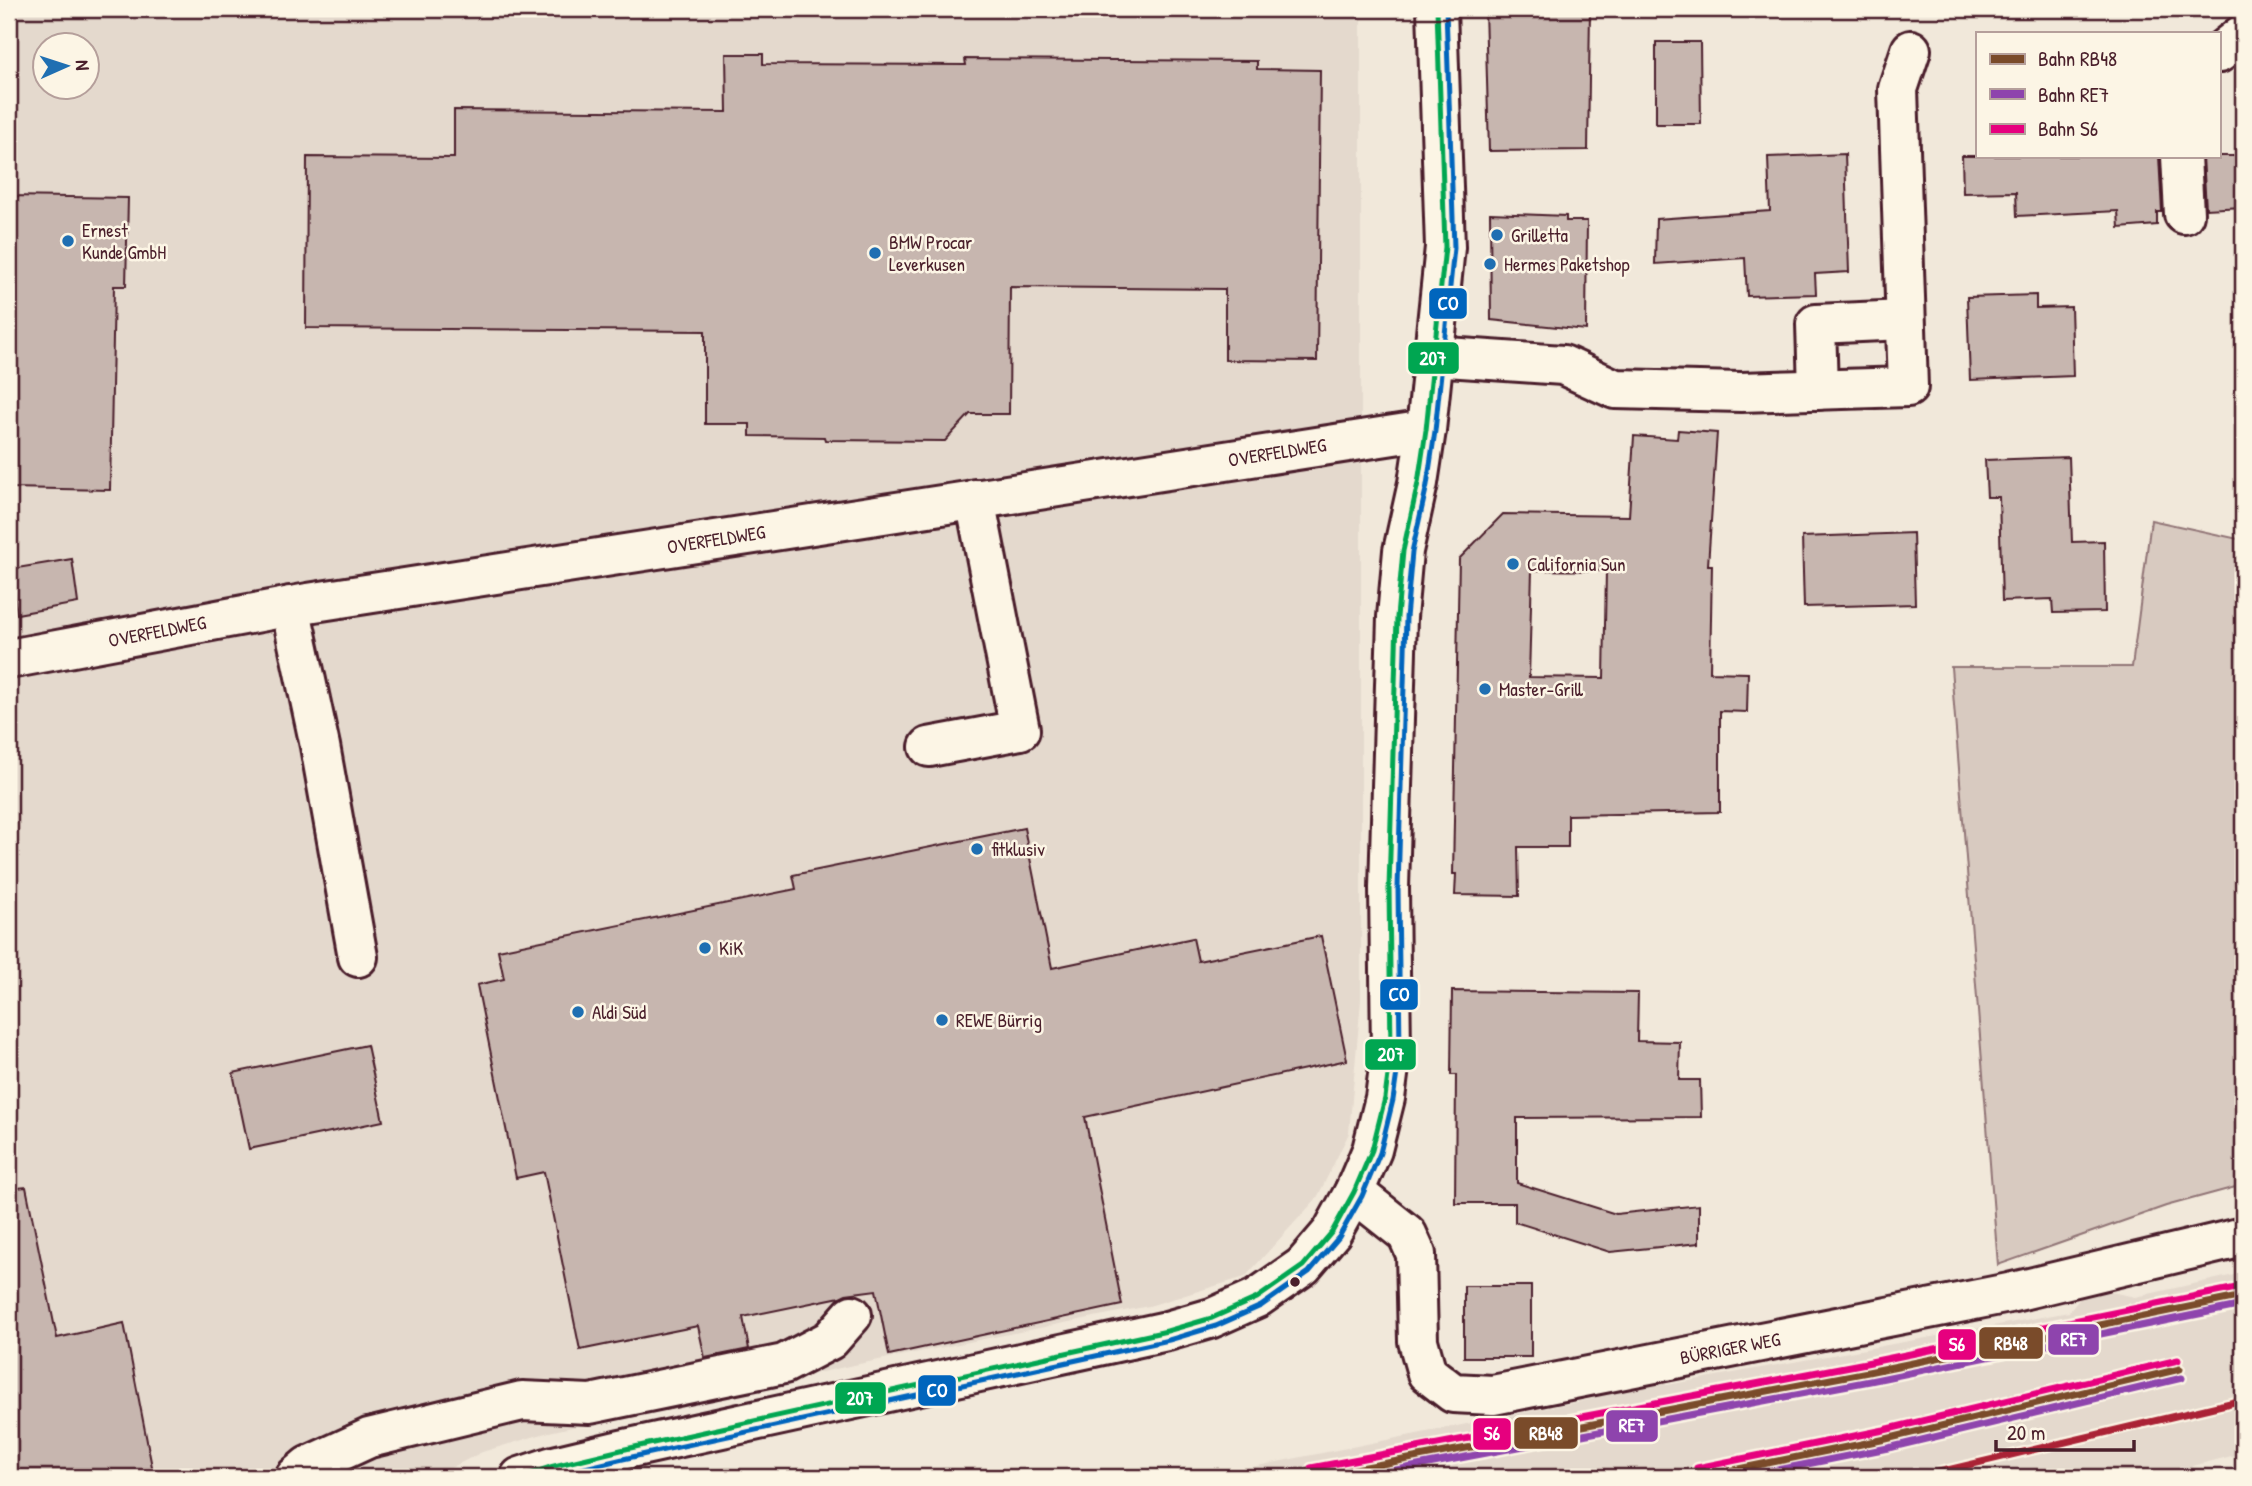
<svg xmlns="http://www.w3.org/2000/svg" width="2252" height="1486" viewBox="0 0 2252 1486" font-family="'Patrick Hand',sans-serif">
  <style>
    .built { fill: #e4d9cd; fill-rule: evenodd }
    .green { fill: #d8cac0; stroke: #917476; stroke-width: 2 }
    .building { fill: #c7b6af; stroke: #4a1f2b; stroke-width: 2; fill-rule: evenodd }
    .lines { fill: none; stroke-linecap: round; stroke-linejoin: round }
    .minor-casing { stroke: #4a1f2b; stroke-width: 44 }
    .minor { stroke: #fcf5e5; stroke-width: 38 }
    .bus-1-casing { stroke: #fcf5e5; stroke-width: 10 }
    .bus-2-casing { stroke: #fcf5e5; stroke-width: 10 }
    .bus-1 { stroke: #00a651; stroke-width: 5 }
    .bus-2 { stroke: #0065bd; stroke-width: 5 }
    .rail-1-casing { stroke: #fcf5e5; stroke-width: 12 }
    .rail-2-casing { stroke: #fcf5e5; stroke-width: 12 }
    .rail-3-casing { stroke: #fcf5e5; stroke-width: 12 }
    .rail-4-casing { stroke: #fcf5e5; stroke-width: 12 }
    .rail-1 { stroke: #7a4b2a; stroke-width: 7 }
    .rail-2 { stroke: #8e44ad; stroke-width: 7 }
    .rail-3 { stroke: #e6007e; stroke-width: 7 }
    .rail-4 { stroke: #aa2135; stroke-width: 7 }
    .poi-dot { fill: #1f6fb2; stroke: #fcf5e5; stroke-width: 2.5 }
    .bus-dot { fill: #4a1f2b; stroke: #fcf5e5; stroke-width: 2.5 }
    .labels { text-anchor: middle; stroke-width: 5; stroke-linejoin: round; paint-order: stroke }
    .poi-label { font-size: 19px; fill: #4a1f2b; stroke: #fcf5e5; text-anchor: start }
    .street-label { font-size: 19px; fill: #4a1f2b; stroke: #fcf5e5 }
    .line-badge { stroke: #fcf5e5; stroke-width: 2.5 }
    .badge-label { font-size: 19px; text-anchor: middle; font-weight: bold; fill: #fff }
  </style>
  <rect width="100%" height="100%" fill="#f1e8da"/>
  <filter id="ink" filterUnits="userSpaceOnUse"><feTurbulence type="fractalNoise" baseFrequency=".0143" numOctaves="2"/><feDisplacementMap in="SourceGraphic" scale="14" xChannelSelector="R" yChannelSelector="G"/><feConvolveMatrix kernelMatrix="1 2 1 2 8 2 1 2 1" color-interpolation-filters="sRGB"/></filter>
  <g filter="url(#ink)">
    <g class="built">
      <path d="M9,9h1352v991l-12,133 -32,65 -72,79 -96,29 -300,60 -300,66 -67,20 -49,25h-424zM46,46h42v42h-42z"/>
      <path d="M2243,1273v180l-50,13 -12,11h-1037l37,-8 31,6 380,-76 18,-17 40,-3 17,6 402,-73 13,-16 29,-4 24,5z"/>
    </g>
    <path class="green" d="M2151,520l92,20v645l-77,21 -168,59 -47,-598h181z"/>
    <g class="building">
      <path d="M1485,9h105l-2,141 -99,1z"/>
      <path d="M1656,42h44l1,82h-45z"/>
      <path d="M726,54h37v10l203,1 -1,-6 292,2v8l63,1 -3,291 -92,-1v-71l-215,-2 -1,127h-39l-25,27 -120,-1 -1,-3 -74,-1v-12h-45v-93l-399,-3 1,-171 147,1v-48l273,2z"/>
      <path d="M1845,154l4,118 -34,2 1,20 -69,2 -2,-38 -90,6 1,-45 114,-8 -2,-54z"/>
      <path d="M1962,156h197l3,56h-5v13l-38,3 -1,-17 -101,5 -1,-24 -53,1z"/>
      <path d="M2203,156h40v51l-37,2z"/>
      <path d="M9,196l119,2 -2,88h-12l-4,204 -101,-2z"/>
      <path d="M1490,213l76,3v5h21l-1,109 -95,-10z"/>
      <path d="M2036,295v13l35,-1 2,69 -103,4 -3,-83z"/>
      <path d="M1678,430l39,3 -9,132h4l-2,107 38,1 -1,39 -27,-1v101l-152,3v32h-50l1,49 -64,-1 1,-21h-3l6,-315 44,-45 126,2 5,-80 43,3zM1532,570l74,1 -2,107 -75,-1z"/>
      <path d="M2069,457l3,85 32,-1 1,71 -52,1 -1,-14 -50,2 -3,-104h-12l-2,-37z"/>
      <path d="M1913,533l2,71 -111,3 -2,-70z"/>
      <path d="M72,559l6,44 -61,11 -6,-45z"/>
      <path d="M1024,828l28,140 141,-30 5,23 123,-25 26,124 -262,57 37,188 -233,50 -13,-65 -30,4 -6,3 -97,20 6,32 -44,9 -7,-32 -118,24 -36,-178 -28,6 -39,-193 27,-6 -6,-29 298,-61 -3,-14z"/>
      <path d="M1452,991l186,2 -1,48 43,1 -1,38h21l1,37 -184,1v65l99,31 83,-9v38l-89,9 -95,-30v-19h-60l1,-128h-5z"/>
      <path d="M367,1045l16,76 -134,28 -16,-76z"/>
      <path d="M26,1187l31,151 67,-15 30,154h-145v-288z"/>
      <rect x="1464" y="1286" width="67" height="71"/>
    </g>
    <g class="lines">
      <g class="minor-casing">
        <g id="minor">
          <path d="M2219,53l24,-19"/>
          <path d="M2181,156l3,58"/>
          <path d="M1432,356l131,9 52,24 126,3 167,-5 -10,-298 13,-39"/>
          <path d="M1818,390l-2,-66 89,-4"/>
          <path d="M290,606l30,140 38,211"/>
          <path d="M9,659l299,-56 1118,-173"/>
          <path d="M929,747l91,-17 -45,-231"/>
          <path d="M1354,1192l53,42 9,20 2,87 9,32 26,20 40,2 516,-102 234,-56"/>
          <path d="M295,1477l13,-11 61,-28 153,-37 68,3 194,-40 46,-24 22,-25"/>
          <path d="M520,1477l30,-10 71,-17 546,-119 45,-13 45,-20 46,-32 29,-34 22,-40 18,-42 13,-52 6,-46 -2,-164 8,-271 6,-66 15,-68 8,-53 19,-183 -8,-238"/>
        </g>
      </g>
      <use href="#minor" class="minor"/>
      <g class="bus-1-casing">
        <path id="bus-1" d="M520,1477l30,-10 71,-17 546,-119 45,-13 45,-20 46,-32 29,-34 22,-40 18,-42 13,-52 6,-46 -2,-164 8,-271 6,-66 15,-68 8,-53 19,-183 -8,-238"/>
      </g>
      <g class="bus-2-casing">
        <path id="bus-2" d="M547,1477l76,-18 546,-119 47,-14 45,-20 48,-34 30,-35 23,-41 18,-43 13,-53 7,-48 -2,-164 8,-270 6,-66 15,-67 8,-54 19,-183 -8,-239"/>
      </g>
      <use href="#bus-1" class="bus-1"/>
      <use href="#bus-2" class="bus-2"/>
      <g class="rail-1-casing">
        <g id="rail-1">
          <path d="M1313,1477l555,-105 375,-76"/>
          <path d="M1699,1477l187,-38 294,-70"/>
        </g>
      </g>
      <g class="rail-2-casing">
        <g id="rail-2">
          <path d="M1359,1477l511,-96 373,-76"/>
          <path d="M1742,1477l146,-29 294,-70"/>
        </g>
      </g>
      <g class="rail-3-casing">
        <g id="rail-3">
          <path d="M1311,1468l555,-105 375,-76"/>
          <path d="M1697,1468l187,-38 294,-70"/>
        </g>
      </g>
      <g class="rail-4-casing">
        <path id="rail-4" d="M1918,1477l325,-77"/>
      </g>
      <use href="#rail-1" class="rail-1"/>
      <use href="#rail-2" class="rail-2"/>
      <use href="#rail-3" class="rail-3"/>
      <use href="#rail-4" class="rail-4"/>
    </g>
  </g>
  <g class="poi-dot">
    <circle cx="1497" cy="235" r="7"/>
    <circle cx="68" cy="241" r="7"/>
    <circle cx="875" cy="253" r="7"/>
    <circle cx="1490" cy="264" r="7"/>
    <circle cx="1513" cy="564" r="7"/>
    <circle cx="1485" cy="689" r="7"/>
    <circle cx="977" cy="849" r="7"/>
    <circle cx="705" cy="948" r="7"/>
    <circle cx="578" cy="1012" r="7"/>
    <circle cx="942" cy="1020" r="7"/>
  </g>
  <circle class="bus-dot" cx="1295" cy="1282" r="6"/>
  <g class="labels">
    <g class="poi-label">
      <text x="82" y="237">Ernest<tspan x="82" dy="22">Kunde GmbH</tspan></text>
      <text x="1511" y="242">Grilletta</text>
      <text x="889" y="249">BMW Procar<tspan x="889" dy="22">Leverkusen</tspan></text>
      <text x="1504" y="271">Hermes Paketshop</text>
      <text x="1527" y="571">California Sun</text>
      <text x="1499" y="696">Master-Grill</text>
      <text x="991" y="856">fitklusiv</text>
      <text x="719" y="955">KiK</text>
      <text x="592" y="1019">Aldi Süd</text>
      <text x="956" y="1027">REWE Bürrig</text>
    </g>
    <g class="street-label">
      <text transform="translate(1277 452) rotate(-9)" y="7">OVERFELDWEG</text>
      <text transform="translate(716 539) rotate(-9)" y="7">OVERFELDWEG</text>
      <text transform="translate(157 631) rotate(-11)" y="7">OVERFELDWEG</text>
      <text transform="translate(1730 1348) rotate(-11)" y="7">BÜRRIGER WEG</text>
    </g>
  </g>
  <g class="line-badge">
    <rect x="1428" y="287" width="40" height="33" rx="7" fill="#0065bd"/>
    <rect x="1407" y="341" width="53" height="34" rx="7" fill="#00a651"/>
    <rect x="1379" y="978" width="40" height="33" rx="7" fill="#0065bd"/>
    <rect x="1364" y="1038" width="53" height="33" rx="7" fill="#00a651"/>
    <rect x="2047" y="1323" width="53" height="33" rx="7" fill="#8e44ad"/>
    <rect x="1978" y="1326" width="66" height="34" rx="7" fill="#7a4b2a"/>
    <rect x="1937" y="1328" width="40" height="33" rx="7" fill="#e6007e"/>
    <rect x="917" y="1374" width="40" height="33" rx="7" fill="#0065bd"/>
    <rect x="834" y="1381" width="53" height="34" rx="7" fill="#00a651"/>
    <rect x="1605" y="1409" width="54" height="34" rx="7" fill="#8e44ad"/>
    <rect x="1513" y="1416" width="66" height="34" rx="7" fill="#7a4b2a"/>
    <rect x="1472" y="1417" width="40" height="34" rx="7" fill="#e6007e"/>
  </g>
  <g class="badge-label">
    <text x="1448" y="310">CO</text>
    <text x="1433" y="365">207</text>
    <text x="1399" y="1001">CO</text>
    <text x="1391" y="1061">207</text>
    <text x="2074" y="1346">RE7</text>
    <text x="2011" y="1350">RB48</text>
    <text x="1957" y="1351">S6</text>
    <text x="937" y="1397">CO</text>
    <text x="860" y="1405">207</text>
    <text x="1632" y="1432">RE7</text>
    <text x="1546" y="1440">RB48</text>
    <text x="1492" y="1440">S6</text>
  </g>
  <rect width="2252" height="1486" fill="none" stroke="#fcf5e5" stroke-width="35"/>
  <rect x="18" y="18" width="2217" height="1451" fill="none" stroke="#4a1f2b" stroke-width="2.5" filter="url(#ink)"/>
  <rect x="1976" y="32" width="245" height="126" fill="#fcf5e5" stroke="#b59f9b" stroke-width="2"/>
  <rect x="1990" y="54" width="35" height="10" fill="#7a4b2a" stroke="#b59f9b" stroke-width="2"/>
  <text x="2038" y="66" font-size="21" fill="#4a1f2b">Bahn RB48</text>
  <rect x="1990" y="89" width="35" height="10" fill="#8e44ad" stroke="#b59f9b" stroke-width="2"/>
  <text x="2038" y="102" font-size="21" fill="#4a1f2b">Bahn RE7</text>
  <rect x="1990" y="124" width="35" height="10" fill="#e6007e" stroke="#b59f9b" stroke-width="2"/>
  <text x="2038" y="136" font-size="21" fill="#4a1f2b">Bahn S6</text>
  <g transform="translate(66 66) rotate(87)"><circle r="33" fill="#fcf5e5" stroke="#b59f9b" stroke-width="2"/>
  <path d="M0-5L12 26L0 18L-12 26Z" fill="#1f6fb2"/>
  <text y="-10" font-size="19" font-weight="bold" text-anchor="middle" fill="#4a1f2b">N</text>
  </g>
  <path d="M1996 1440v10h138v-10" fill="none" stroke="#4a1f2b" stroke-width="3.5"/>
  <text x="2007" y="1440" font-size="21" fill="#4a1f2b" stroke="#fcf5e5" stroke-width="5" paint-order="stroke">20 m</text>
</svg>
